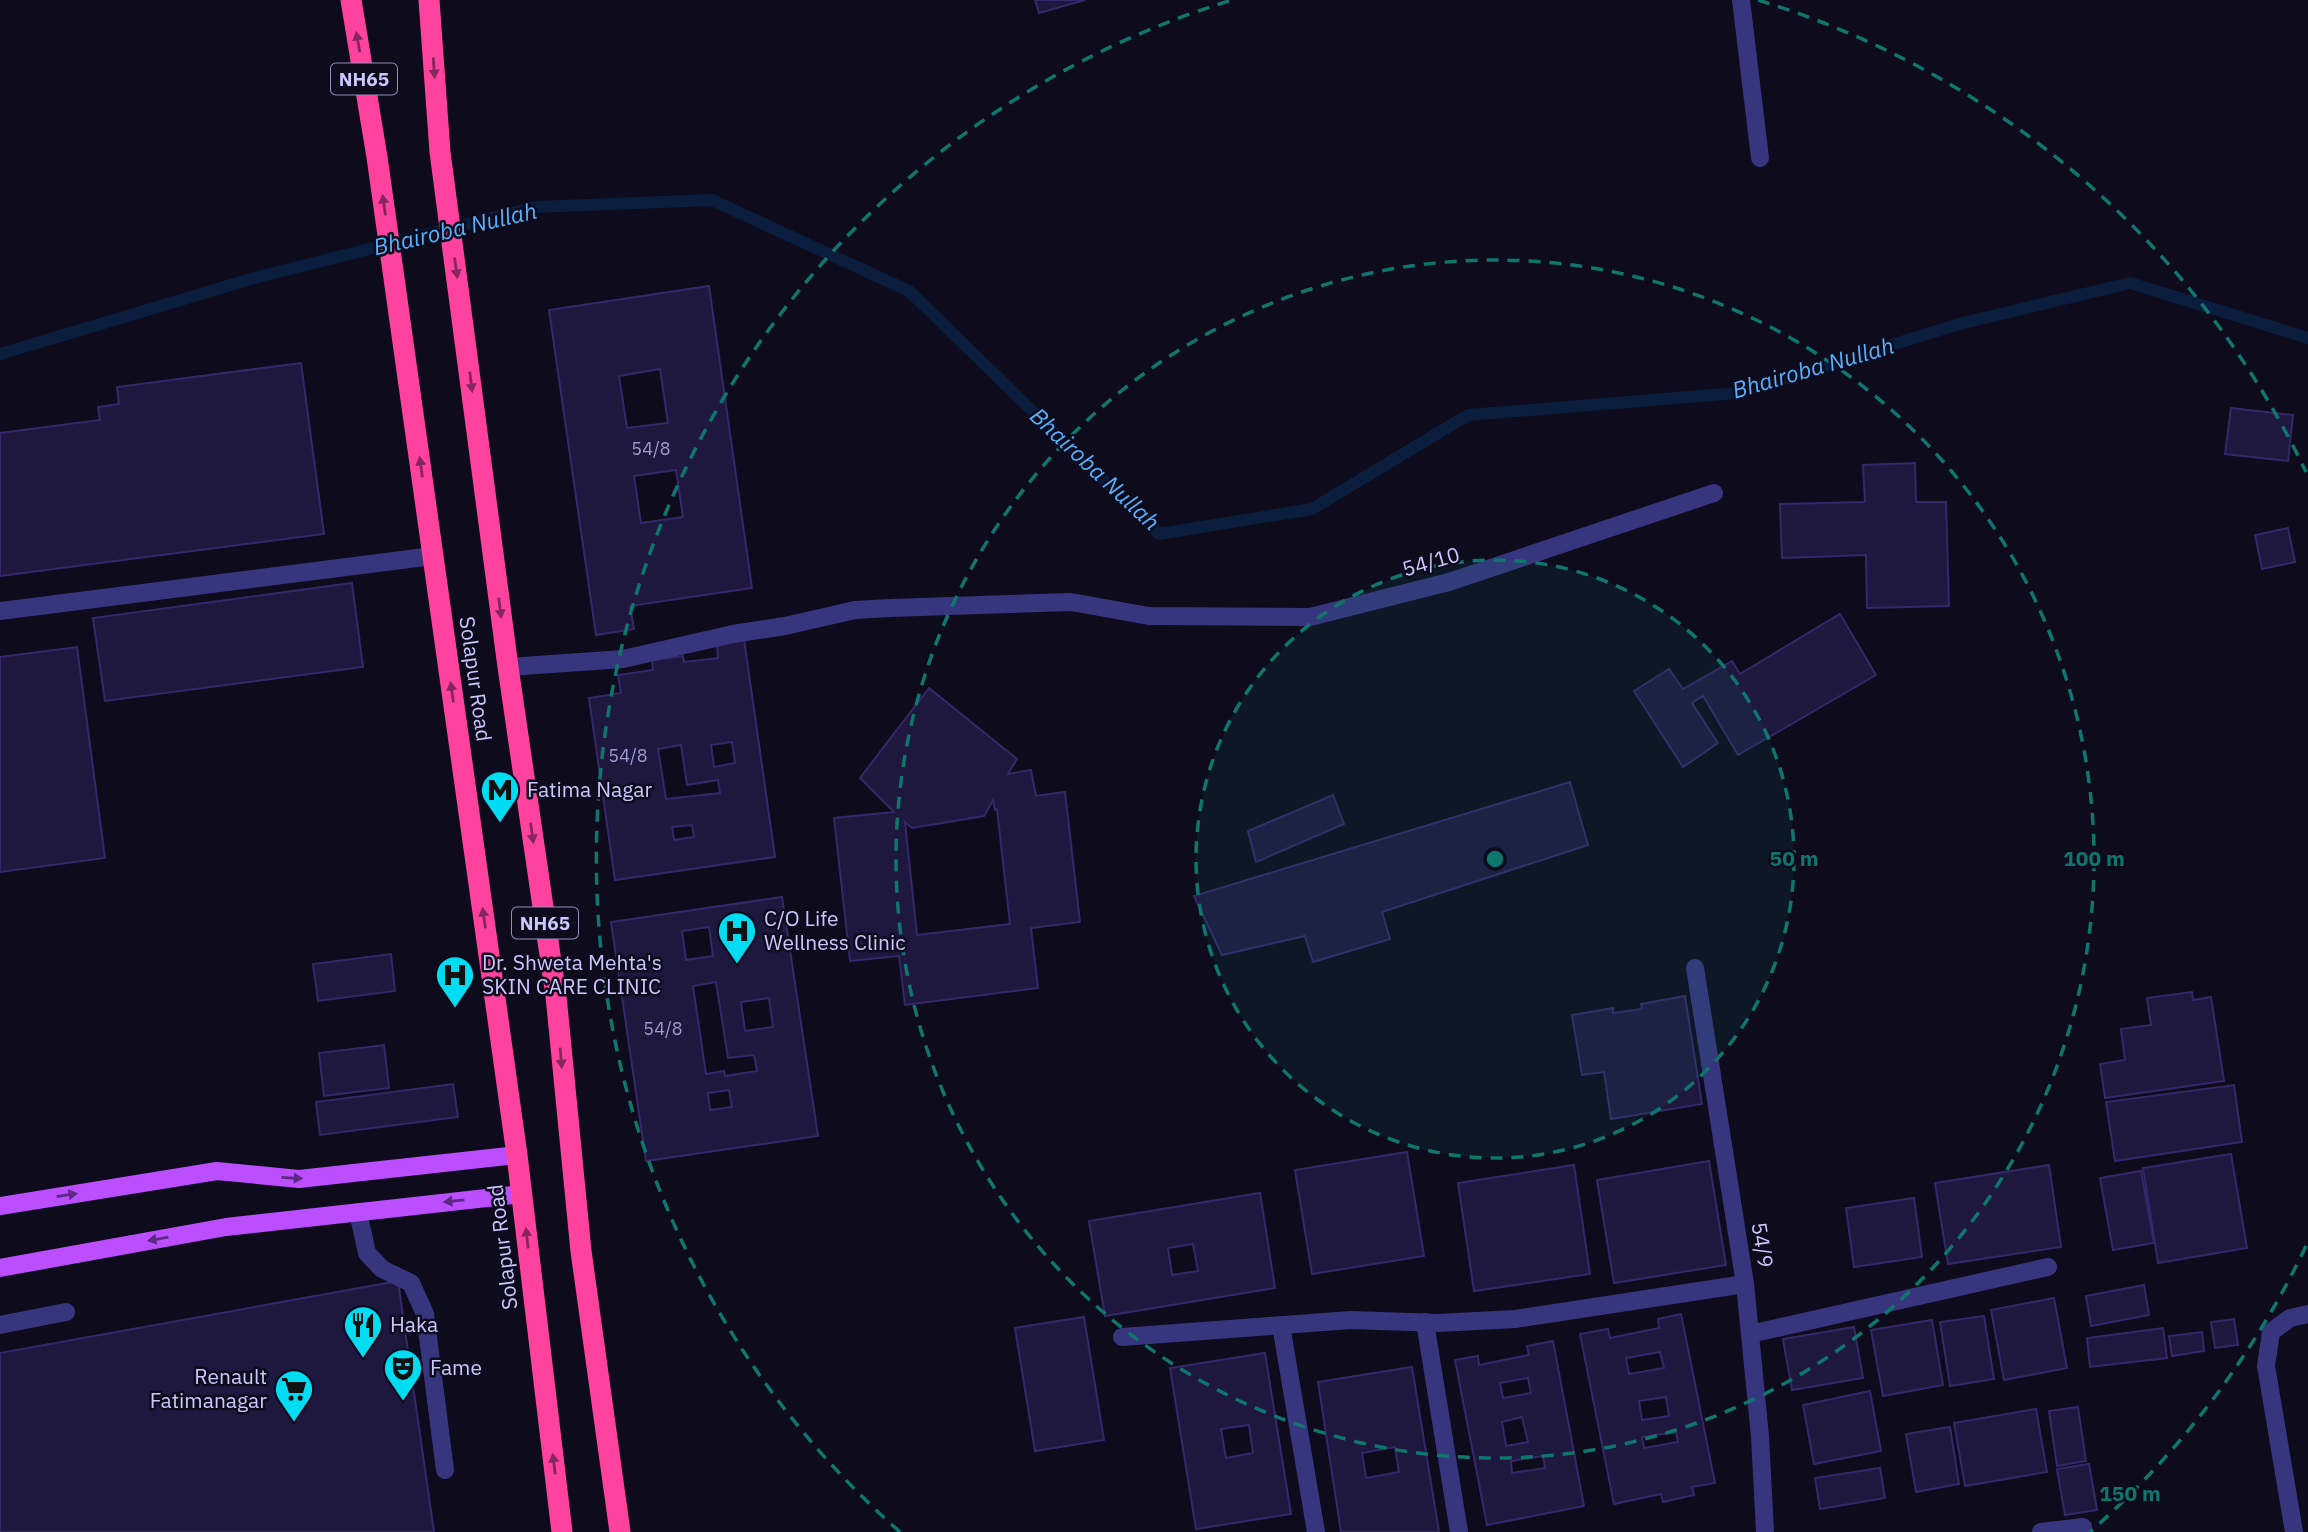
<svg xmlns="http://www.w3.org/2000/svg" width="2308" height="1532" viewBox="0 0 2308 1532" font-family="'IBM Plex Sans',sans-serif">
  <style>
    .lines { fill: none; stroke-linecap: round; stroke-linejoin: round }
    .stream { stroke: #0a1d3d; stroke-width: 12 }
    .building { fill: #1e173e; stroke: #35286a; stroke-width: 2; fill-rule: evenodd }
    .minor { stroke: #37357d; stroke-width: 18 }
    .major { stroke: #bb4eff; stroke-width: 18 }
    .highway { stroke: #ff429e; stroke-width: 21 }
    .oneway { fill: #86265e }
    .oneway2 { fill: #5c2983 }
    .ring { fill: none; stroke: #0f766e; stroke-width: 3.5; stroke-dasharray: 12 9 }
    .labels { text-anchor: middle; stroke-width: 5; stroke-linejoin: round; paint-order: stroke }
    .number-label { font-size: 18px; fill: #a09bcf }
    .shield { fill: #0e0b1d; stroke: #938fbb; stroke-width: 2 }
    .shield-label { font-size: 19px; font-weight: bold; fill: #ccc7ff }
    .street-label { font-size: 21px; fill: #ccc7ff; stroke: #0e0b1d }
    .poi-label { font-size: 21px; fill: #ccc7ff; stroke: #0e0b1d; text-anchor: start }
    .water-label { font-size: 23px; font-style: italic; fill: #55b2ff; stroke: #0e0b1d }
    .centre { fill: #0f766e; stroke: #0e0b1d; stroke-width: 3.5 }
    .ring-label { font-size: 21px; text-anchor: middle; font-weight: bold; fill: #0f766e; stroke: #0e0b1d; stroke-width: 5; stroke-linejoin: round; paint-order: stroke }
  </style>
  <rect width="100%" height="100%" fill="#0e0b1d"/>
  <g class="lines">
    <path class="stream" d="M0,354l258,-77 278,-70 176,-7 197,91 250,243 153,-25 156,-94 269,-22 222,-69 171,-41 178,55"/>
  </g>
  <g class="building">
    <path d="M1035,0h50l-46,13z"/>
    <path d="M709,286l43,302 -122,18 4,23 -38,6 -47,-325zM660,369l8,54 -41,5 -8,-52zM676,470l7,47 -42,6 -7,-47z"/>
    <path d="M301,363l23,171 -324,42v-143l100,-13 -2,-13 21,-3 -2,-17z"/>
    <path d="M2231,408l62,7 -5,46 -63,-7z"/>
    <path d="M1915,463l1,39h30l3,104 -82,2 -1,-53 -84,3 -2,-54 85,-2 -2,-37z"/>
    <path d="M2288,528l7,34 -33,7 -7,-34z"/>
    <path d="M352,583l11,84 -258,34 -12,-83z"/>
    <path d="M1840,614l36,61 -138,80 -35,-59 -11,7 26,40 -35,24 -49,-76 35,-22 14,20 49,-28 8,13z"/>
    <path d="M744,639l31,218 -160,23 -26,-182 32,-5 -3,-18 35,-5 -1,-10 31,-4 1,6 34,-4 -1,-15zM732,742l3,21 -21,4 -3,-22zM681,745l6,40 31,-5 2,13 -54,6 -8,-50zM692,825l2,12 -20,3 -2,-13z"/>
    <path d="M77,647l28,211 -105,14v-215z"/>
    <path d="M929,688l88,71 -9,15 23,-4 5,26 29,-4 15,130 -49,6 7,60 -133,17 -6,-49 -49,5 -16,-143 60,-6 -34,-34zM993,800l2,10 2,-1 13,115 -93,11 -12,-113 7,6 72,-12z"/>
    <path d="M1570,782l18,63 -206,67 8,27 -77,23 -8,-26 -83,19 -28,-59z"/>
    <path d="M1333,795l11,29 -88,38 -8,-31z"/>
    <path d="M782,897l36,239 -172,25 -35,-239zM709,927l4,29 -27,4 -4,-29zM716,982l12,76 26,-3 3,16 -32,5 -1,-5 -18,3 -13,-88zM769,998l4,29 -28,4 -4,-29zM729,1090l3,17 -22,3 -2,-17z"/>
    <path d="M391,954l4,37 -77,10 -5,-37z"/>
    <path d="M2192,992l1,8 18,-3 13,84 -119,17 -5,-34 25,-4 -4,-31 30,-4 -4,-27z"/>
    <path d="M1685,996l17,108 -91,15 -7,-47 -22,3 -10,-60 41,-7v5l29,-4 -1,-5z"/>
    <path d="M384,1045l5,43 -65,8 -5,-43z"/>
    <path d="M453,1084l5,33 -138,18 -4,-33z"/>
    <path d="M2234,1085l8,57 -127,19 -9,-59z"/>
    <path d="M1407,1152l17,104 -112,18 -17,-104z"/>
    <path d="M2231,1154l16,94 -89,15 -15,-95z"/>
    <path d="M1709,1161l17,104 -112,18 -17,-103z"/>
    <path d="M1574,1165l16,109 -116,17 -16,-108z"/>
    <path d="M2049,1165l12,82 -113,17 -13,-81z"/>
    <path d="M2141,1171l13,72 -41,7 -13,-72z"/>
    <path d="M1260,1193l15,95 -170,28 -16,-95zM1193,1244l5,27 -26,4 -4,-27z"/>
    <path d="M1914,1198l8,59 -68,10 -8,-59z"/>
    <path d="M398,1281l36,251h-434v-179z"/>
    <path d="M2144,1285l5,30 -58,11 -5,-30z"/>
    <path d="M2054,1298l13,70 -63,12 -13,-70z"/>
    <path d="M1681,1314l34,169 -23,4 2,8 -31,7 -2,-8 -47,10 -34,-170 28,-5 2,9 49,-10 -1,-9zM1660,1352l4,16 -35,6 -3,-16zM1666,1397l3,19 -27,4 -3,-19zM1676,1432l2,10 -34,6 -2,-11z"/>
    <path d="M1984,1316l10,63 -44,7 -10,-64z"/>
    <path d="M1084,1317l20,123 -69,11 -20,-123z"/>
    <path d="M2234,1319l4,26 -23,3 -4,-26z"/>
    <path d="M1932,1320l11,65 -60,11 -12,-66z"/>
    <path d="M1854,1327l9,51 -71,12 -9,-51z"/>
    <path d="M2163,1328l4,30 -77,9 -3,-29z"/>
    <path d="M2202,1332l2,19 -32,5 -3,-20z"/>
    <path d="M1553,1341l31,165 -97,19 -32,-165 23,-4 1,9 50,-10 -2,-9zM1528,1378l3,15 -28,5 -3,-15zM1522,1417l6,25 -22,4 -4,-24zM1543,1456l2,12 -33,5 -1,-12z"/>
    <path d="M1265,1353l26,161 -95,15 -26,-161zM1249,1425l4,28 -27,5 -5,-29z"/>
    <path d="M1412,1367l27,165h-98l-23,-150zM1395,1447l4,25 -33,6 -4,-25z"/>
    <path d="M1870,1391l11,60 -67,13 -11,-59z"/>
    <path d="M2078,1407l8,54 -29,5 -8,-55z"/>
    <path d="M2036,1409l11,63 -82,14 -11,-63z"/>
    <path d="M1950,1427l9,57 -43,8 -10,-58z"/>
    <path d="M2089,1464l8,46 -32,5 -8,-46z"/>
    <path d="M1880,1468l5,30 -65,11 -5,-31z"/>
  </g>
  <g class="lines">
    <g class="minor">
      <path d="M1741,0l19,158"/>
      <path d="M0,611l433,-55"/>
      <path d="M508,667l115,-8 110,-25 52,-8 70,-16 35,-2 181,-6 78,14 161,1 139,-35 265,-89"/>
      <path d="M1695,968l50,316 15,152 5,96"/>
      <path d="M358,1212l9,41 15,16 29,14 14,31 20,156"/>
      <path d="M1425,1322l34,210"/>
      <path d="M0,1325l66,-13"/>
      <path d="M1281,1325l35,207"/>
      <path d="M1750,1334l298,-67"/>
      <path d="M1122,1337l229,-17 87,3 77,-4 230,-35"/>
      <path d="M2041,1532l42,-5"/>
      <path d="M2294,1532l-28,-166 5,-34 19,-14 18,-4"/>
    </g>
    <g class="major">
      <path d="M0,1206l217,-35 82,8 218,-24"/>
      <path d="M0,1268l226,-41 296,-33"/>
    </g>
    <g class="highway">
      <path d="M351,0l26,157 140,998 45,377"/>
      <path d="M429,0l11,152 68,515 48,329 25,255 39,281"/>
    </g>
  </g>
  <defs><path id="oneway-solid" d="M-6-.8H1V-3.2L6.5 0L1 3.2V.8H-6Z" transform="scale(1.75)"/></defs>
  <g class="oneway">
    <use href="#oneway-solid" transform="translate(358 42) rotate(-100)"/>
    <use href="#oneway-solid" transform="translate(434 68) rotate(86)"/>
    <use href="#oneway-solid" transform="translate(384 205) rotate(-98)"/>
    <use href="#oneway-solid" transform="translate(456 268) rotate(82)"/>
    <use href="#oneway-solid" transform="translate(471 382) rotate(83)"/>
    <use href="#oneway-solid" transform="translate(421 467) rotate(-98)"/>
    <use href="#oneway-solid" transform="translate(500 608) rotate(83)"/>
    <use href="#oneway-solid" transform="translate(452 692) rotate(-98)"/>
    <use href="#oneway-solid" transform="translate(532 833) rotate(82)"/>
    <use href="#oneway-solid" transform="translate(484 918) rotate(-98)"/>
    <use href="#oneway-solid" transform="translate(561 1058) rotate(85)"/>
    <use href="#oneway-solid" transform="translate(527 1238) rotate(-96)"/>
    <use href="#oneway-solid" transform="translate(554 1464) rotate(-97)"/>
  </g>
  <g class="oneway2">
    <use href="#oneway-solid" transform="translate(292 1178) rotate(3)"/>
    <use href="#oneway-solid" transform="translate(67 1195) rotate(-9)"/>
    <use href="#oneway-solid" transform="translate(454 1201) rotate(174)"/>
    <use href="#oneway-solid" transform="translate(158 1239) rotate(170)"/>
  </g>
  <circle cx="1495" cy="859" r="299" fill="#0f766e" fill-opacity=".12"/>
  <g class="ring">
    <circle cx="1495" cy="859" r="299"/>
    <circle cx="1495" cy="859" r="599"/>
    <path d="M2306 1246A898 898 0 0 1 2090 1532M900 1532A898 898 0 0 1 1232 0M1758 0A898 898 0 0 1 2306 472"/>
  </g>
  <defs>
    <g id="metro-pin" transform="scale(2.0125)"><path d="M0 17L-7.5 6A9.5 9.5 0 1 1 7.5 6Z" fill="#00dcf2" stroke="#0e0b1d"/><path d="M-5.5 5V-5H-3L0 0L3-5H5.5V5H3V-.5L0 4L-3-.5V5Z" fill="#111"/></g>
    <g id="hospital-pin" transform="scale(2.0125)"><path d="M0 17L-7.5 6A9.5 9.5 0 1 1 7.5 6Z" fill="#00dcf2" stroke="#0e0b1d"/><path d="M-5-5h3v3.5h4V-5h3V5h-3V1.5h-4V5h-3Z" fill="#111"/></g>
    <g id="restaurant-pin" transform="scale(2.0125)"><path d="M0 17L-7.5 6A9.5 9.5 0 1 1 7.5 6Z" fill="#00dcf2" stroke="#0e0b1d"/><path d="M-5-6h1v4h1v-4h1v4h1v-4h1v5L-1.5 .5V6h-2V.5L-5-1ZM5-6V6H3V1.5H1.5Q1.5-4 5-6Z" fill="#111"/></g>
    <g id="theatre-pin" transform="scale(2.0125)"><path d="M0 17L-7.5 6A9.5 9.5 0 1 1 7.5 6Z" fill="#00dcf2" stroke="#0e0b1d"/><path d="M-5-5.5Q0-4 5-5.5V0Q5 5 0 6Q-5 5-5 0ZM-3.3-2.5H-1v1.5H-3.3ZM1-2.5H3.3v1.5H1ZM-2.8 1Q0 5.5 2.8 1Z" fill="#111"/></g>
    <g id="supermarket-pin" transform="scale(2.0125)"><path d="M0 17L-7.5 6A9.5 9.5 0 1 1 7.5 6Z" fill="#00dcf2" stroke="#0e0b1d"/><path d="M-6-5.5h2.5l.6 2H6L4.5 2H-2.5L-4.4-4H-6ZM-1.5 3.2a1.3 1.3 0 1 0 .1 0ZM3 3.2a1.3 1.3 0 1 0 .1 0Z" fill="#111"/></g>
  </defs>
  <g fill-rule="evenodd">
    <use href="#metro-pin" x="500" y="790"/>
    <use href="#hospital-pin" x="737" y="931"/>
    <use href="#hospital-pin" x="455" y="975"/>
    <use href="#restaurant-pin" x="363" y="1325"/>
    <use href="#theatre-pin" x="403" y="1368"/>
    <use href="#supermarket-pin" x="294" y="1389"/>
  </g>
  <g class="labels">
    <g class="number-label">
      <text x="651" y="455">54/8</text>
      <text x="628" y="762">54/8</text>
      <text x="663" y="1035">54/8</text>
    </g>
    <g class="shield">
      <rect x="331" y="63.5" width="66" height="31" rx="5"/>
      <rect x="512" y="907.5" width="66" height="31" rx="5"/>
    </g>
    <g class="shield-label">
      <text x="364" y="86">NH65</text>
      <text x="545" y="930">NH65</text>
    </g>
    <g class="street-label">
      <text transform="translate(1431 562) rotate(-16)" y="7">54/10</text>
      <text transform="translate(475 679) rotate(82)" y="7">Solapur Road</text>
      <text transform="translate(1762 1245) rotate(81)" y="7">54/9</text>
      <text transform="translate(503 1247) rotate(-97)" y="7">Solapur Road</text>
    </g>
    <g class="poi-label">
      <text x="527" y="797">Fatima Nagar</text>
      <text x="764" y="926">C/O Life<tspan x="764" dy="24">Wellness Clinic</tspan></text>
      <text x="482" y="970">Dr. Shweta Mehta's<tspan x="482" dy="24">SKIN CARE CLINIC</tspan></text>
      <text x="390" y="1332">Haka</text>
      <text x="430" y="1375">Fame</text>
      <text x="267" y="1384" text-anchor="end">Renault<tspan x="267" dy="24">Fatimanagar</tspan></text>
    </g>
    <g class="water-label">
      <text transform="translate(455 229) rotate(-13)" y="8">Bhairoba Nullah</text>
      <text transform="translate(1813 368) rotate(-16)" y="8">Bhairoba Nullah</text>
      <text transform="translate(1095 469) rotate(43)" y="8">Bhairoba Nullah</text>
    </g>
  </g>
  <circle cx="1495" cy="859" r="10" class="centre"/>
  <g class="ring-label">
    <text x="1794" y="866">50 m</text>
    <text x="2094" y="866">100 m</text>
    <text x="2130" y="1501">150 m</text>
  </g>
</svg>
